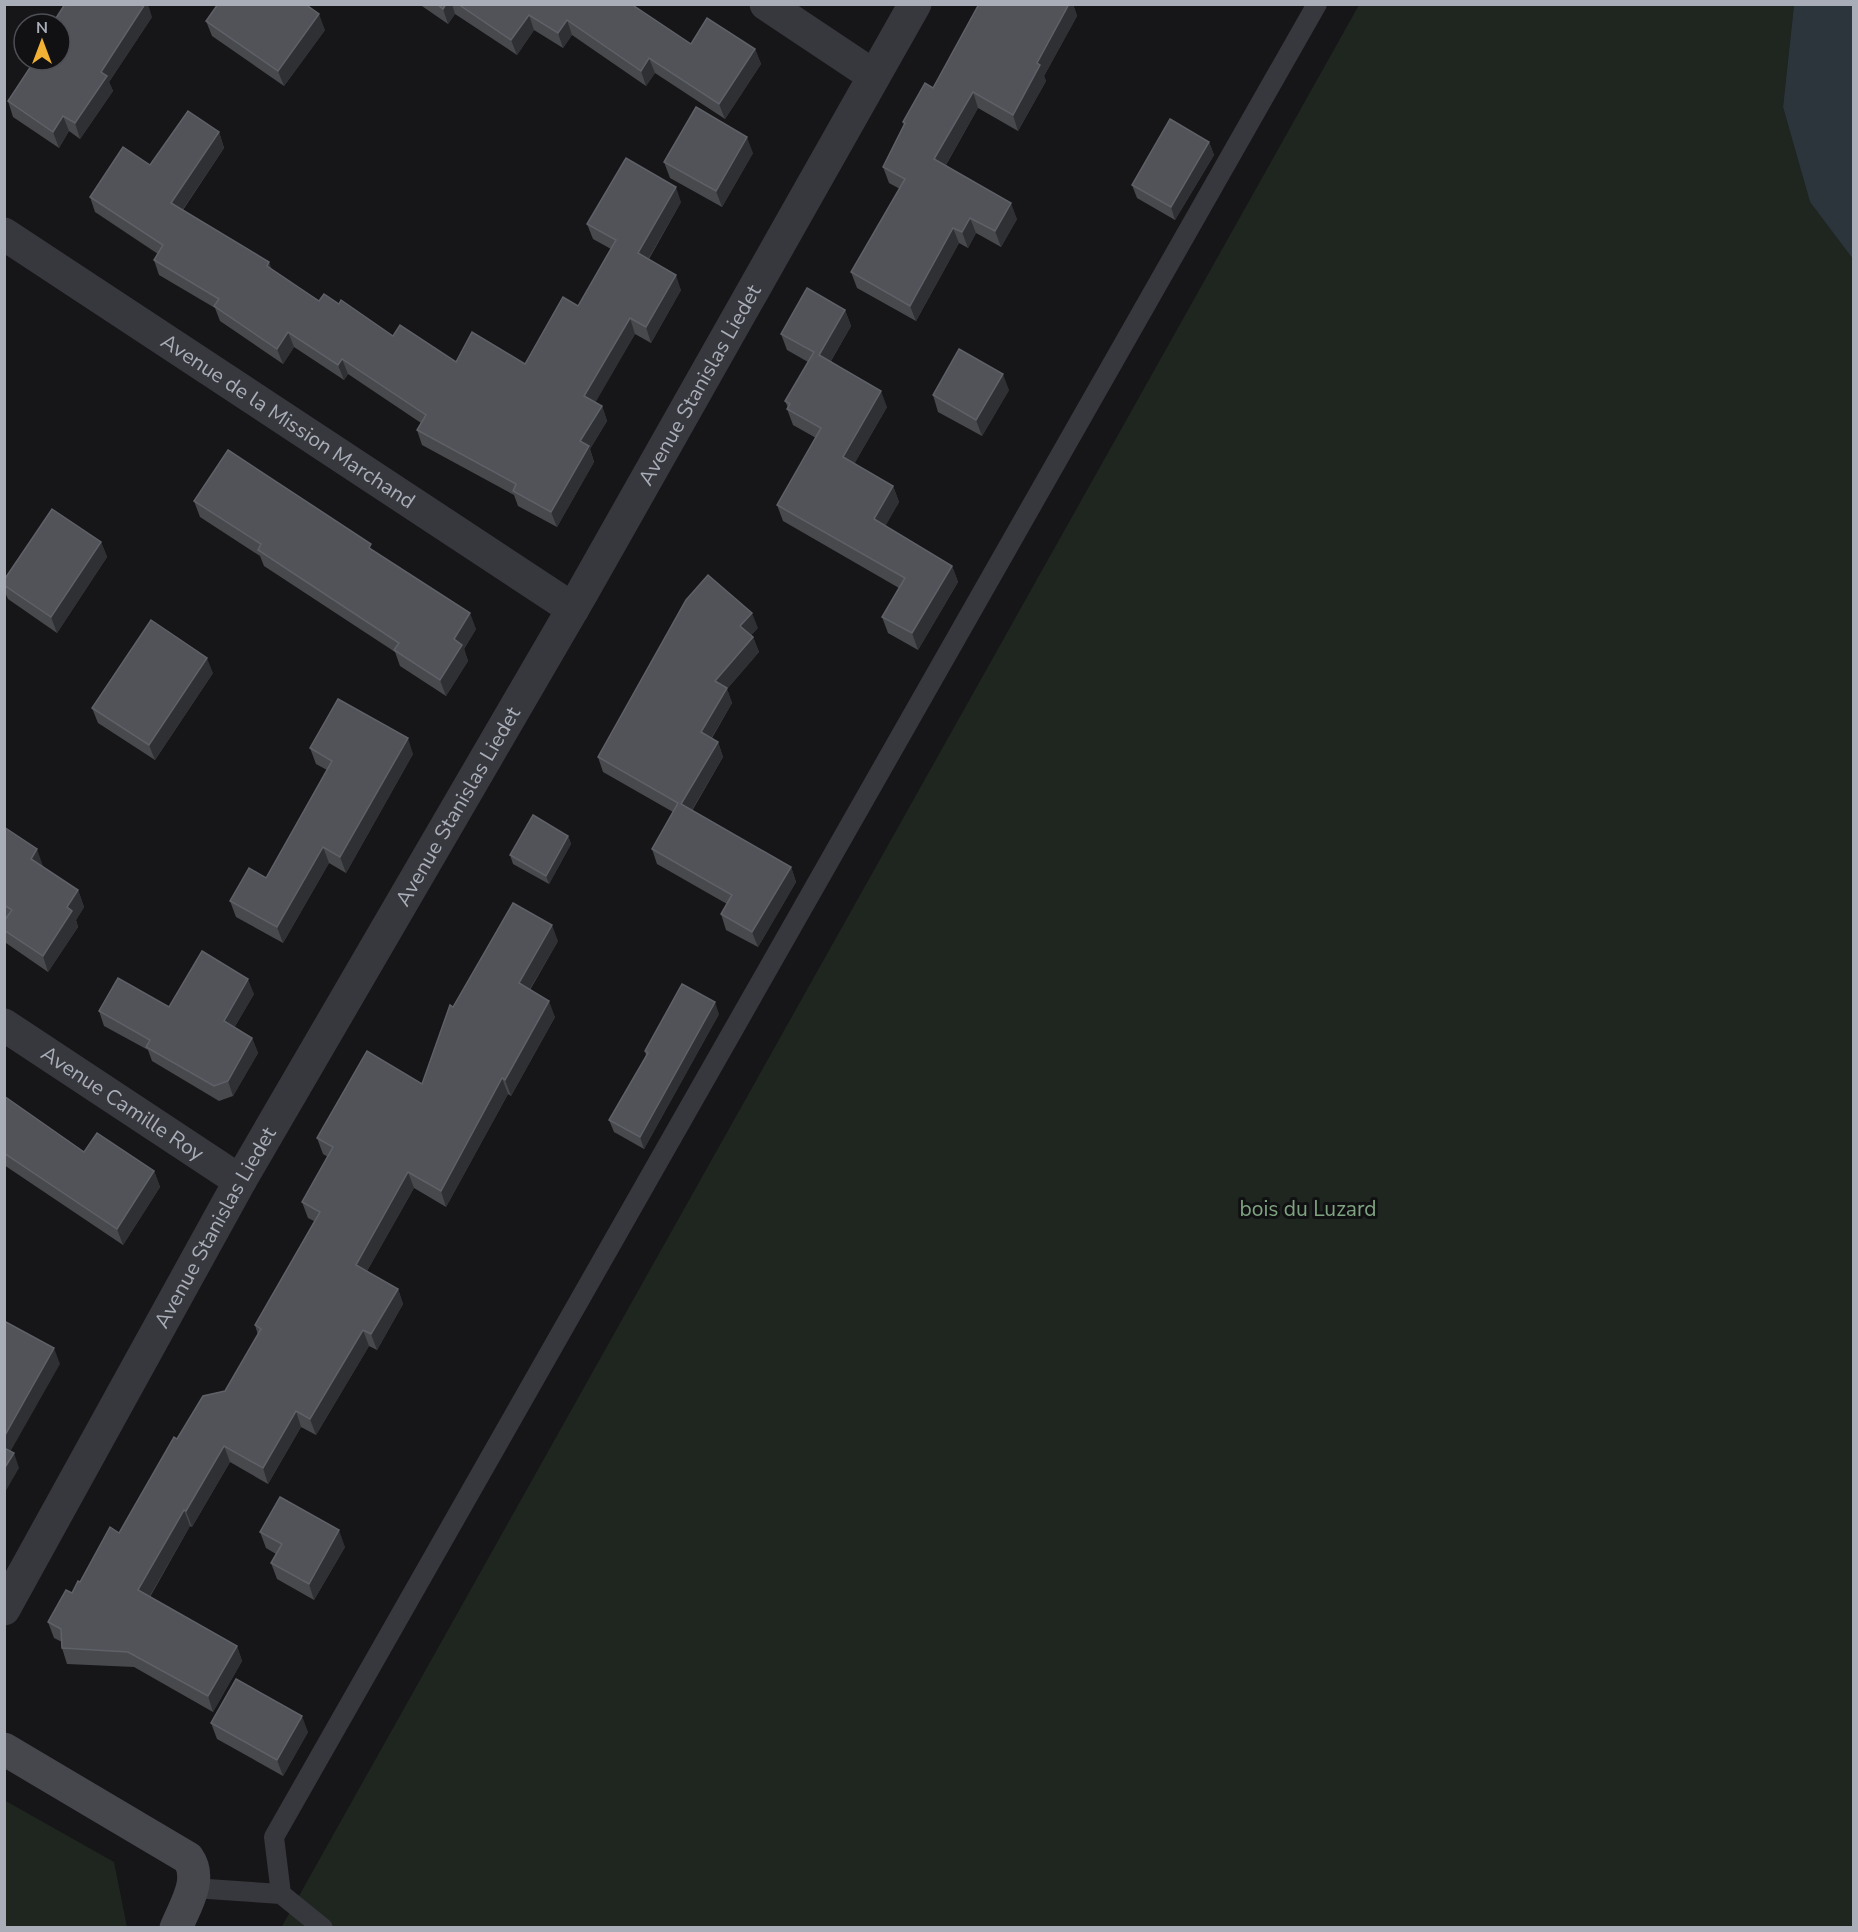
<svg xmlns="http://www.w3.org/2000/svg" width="1858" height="1932" viewBox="0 0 1858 1932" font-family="'Nunito Sans',sans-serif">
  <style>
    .green { fill: #1e261f }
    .water { fill: #2c353c }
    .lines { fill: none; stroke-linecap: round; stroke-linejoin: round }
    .lane { stroke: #37383d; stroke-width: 20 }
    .street { stroke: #37383d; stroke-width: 33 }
    .secondary { stroke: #45474d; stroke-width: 33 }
    .wall { fill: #47494d }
    .shaded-wall { fill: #2f3033 }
    .building { fill: #525359; stroke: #5f6168; stroke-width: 1.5 }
    .labels { text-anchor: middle; stroke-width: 6; stroke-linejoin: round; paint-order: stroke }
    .street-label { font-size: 21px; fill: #a8adb8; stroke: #111113 }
    .park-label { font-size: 21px; fill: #7fa381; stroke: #111113 }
  </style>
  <rect width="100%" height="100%" fill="#161618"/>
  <g class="green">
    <path d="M1359,5h435l-11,102 27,95 44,58 -1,1667 -1572,1z"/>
    <path d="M4,1800l110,62 13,65h-122z"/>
  </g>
  <path class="water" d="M1794,5h59v254l-43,-57 -27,-95z"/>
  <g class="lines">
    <g class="lane">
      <path d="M193,1888l88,6 42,34"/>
      <path d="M281,1894l-7,-57 1043,-1833"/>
    </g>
    <g class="street">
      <path d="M766,4l108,72"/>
      <path id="s1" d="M4,234l569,375"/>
      <path id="s2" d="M4,1025l236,156"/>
      <path id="s3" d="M4,1609l236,-428 342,-588 333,-589"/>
    </g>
    <path class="secondary" d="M4,1749l184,109c15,21 -3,48 -12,70"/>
  </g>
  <g class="wall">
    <path d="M419,4h212l60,40 64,5 6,15 -36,55 -70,-46 -9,13 -74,-51 -9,13 -29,-18 -17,25 -62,-41 -7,10z"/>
    <path d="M979,4h94l4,12 -33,60 2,5 -28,50 -40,-23 -32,57 71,54 -16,28 -25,-14 -8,15 -9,-5 -43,78 -59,-33 -6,-16 49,-83 -11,-6 -6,-16 21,-42 -1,-3 30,-34z"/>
    <path d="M152,17l-43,65 4,9 -33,48 -11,-8 -10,17 -46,-31 -5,-16 52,-77h-2l-2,-6z"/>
    <path d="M206,21l119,9 -41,56 -72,-50z"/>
    <path d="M219,132l5,16 -41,62 136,91 20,3 54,32 63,26 69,2 53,-58 33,-57 -18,-10 -6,-15 94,-22 -32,57 32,31 -30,53 -16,-9 -40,68 7,4 5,15 -17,28 4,13 -37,65 -39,-21 -4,-11 -92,-50 -5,-15 4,-7 -73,-49 -4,6 -50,-33 -11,17 -63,-43 -5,-13 -56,-33 -5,-15 4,-6 -63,-42 -5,-15 60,-32z"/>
    <path d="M1209,142l5,13 -39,65 -38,-22 -5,-13z"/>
    <path d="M753,153l-31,54 -52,-29 -6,-16z"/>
    <path d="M845,310l6,16 -20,35 56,46 -33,57 39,22 6,16 -14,24 67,40 6,16 -40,68 -30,-17 -6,-16 17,-29 -116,-67 -6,-16 39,-67 -23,-13 -6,-16 1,-1 -3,-7 23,-39 -21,-12 -6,-16z"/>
    <path d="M1009,390l-27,46 -44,-24 -5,-17z"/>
    <path d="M194,501l179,50 103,78 -12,20 4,12 -22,35 -46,-30 -5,-14 -131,-86 -4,-10 -60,-39z"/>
    <path d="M101,542l6,15 -50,76 -49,-34 -4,-9v-10z"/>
    <path d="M758,628l-7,7 2,2 6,15 -32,37 5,14 -20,35 6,4 5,15 -31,54 99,56 5,15 -38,65 -32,-17 -5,-16 6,-10 -70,-40 -5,-15 21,-37 -70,-40 -5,-15z"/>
    <path d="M213,673l-58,87 -57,-37 -6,-15z"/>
    <path d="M310,748l103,6 -67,119 -17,-10 -46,80 -47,-26 -6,-16 36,-23 61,-108 -11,-6z"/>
    <path d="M4,827l39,39v1l35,23 6,17 -8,13 2,7 -30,45 -42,-29 -2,-4v-18l2,-3 -2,-1z"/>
    <path d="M568,836l3,8 -22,40 -36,-20 -3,-9z"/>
    <path d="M558,941l-28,49 25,27 -44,79 -3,-2 -62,113 -32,-19 -47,83 31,18 5,15 -26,46 -8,-4 -53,89 -15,-8 -33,57 -38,-22 -38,65 -2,-1 -40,71 87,49 5,15 -29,51 -79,-45 -67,-3 -5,-16v-6l-8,-4 -6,-16 71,-89 58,-94 48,-48 33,-56 -3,-10 59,-104 -6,-3 -6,-16 26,-45 -5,-3 -6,-16 105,-54 31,-77z"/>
    <path d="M254,994l-20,34 18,10 6,15 -25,43 -14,5 -67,-40 -4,-11 -44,-24 -5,-15 70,-4z"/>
    <path d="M719,1014l-75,135 -30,-17 -5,-12 37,-64 -1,-5z"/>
    <path d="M4,1096l80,56 70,19 6,16 -37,58 -119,-80z"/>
    <path d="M260,1532l85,15 -31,53 -37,-21 -6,-16 5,-9 -10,-6z"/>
    <path d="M211,1723l97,9 -25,44 -66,-37z"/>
  </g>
  <g class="shaded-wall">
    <path d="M145,4h3l4,13 -43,65 4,9 -33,48 -5,-16 26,-51z"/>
    <path d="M446,4h6l3,10 -7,10 -5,-15z"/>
    <path d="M1069,4h4l4,12 -33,60 2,5 -28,50 -5,-16 24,-52z"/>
    <path d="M319,14l6,16 -41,56 -6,-15z"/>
    <path d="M529,15l5,15 -17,25 -6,-15z"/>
    <path d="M567,20l5,15 -9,13 -5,-15z"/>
    <path d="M755,49l6,15 -36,55 -6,-15z"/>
    <path d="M649,58l6,15 -9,13 -5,-15z"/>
    <path d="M973,92l5,16 -38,67 -6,-16z"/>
    <path d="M63,116l6,15 -10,17 -6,-16z"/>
    <path d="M219,132l5,16 -47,70 -6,-15z"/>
    <path d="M747,137l6,16 -31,54 -6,-16z"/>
    <path d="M1209,142l5,13 -39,65 -4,-13z"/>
    <path d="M676,187l5,15 -38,66 -5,-15z"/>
    <path d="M1011,203l6,16 -16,28 -6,-16z"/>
    <path d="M970,218l6,15 -8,15 -6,-16z"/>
    <path d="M953,228l6,15 -43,78 -6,-15z"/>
    <path d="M269,262l6,15 -8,-11z"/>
    <path d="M676,275l5,15 -30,53 -5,-16z"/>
    <path d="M845,310l6,16 -26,45 -6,-16z"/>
    <path d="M630,318l5,16 -45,78 -6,-16z"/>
    <path d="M288,332l6,15 -11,17 -6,-15z"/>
    <path d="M342,359l6,15 -4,6 -6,-15z"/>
    <path d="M1003,374l6,16 -27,46 -6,-16z"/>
    <path d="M881,391l6,16 -38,66 -6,-16z"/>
    <path d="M602,406l5,15 -17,28 4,13 -37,65 -6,-15 29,-71z"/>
    <path d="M893,486l6,16 -19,34 -6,-17z"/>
    <path d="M101,542l6,15 -50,76 -6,-16z"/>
    <path d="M952,566l6,16 -40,68 -6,-17z"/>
    <path d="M470,613l6,16 -12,20 4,12 -22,35 -6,-16 14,-41z"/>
    <path d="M752,613l6,15 -12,13 -6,-15z"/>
    <path d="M753,637l6,15 -32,37 5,14 -26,44 -5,-15 14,-51z"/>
    <path d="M207,658l6,15 -58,87 -6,-15z"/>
    <path d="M408,738l5,16 -67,119 -6,-16z"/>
    <path d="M718,742l5,15 -37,63 -5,-16z"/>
    <path d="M568,836l3,8 -22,40 -3,-8z"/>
    <path d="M323,847l6,16 -46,80 -6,-16z"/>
    <path d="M37,849l6,17 -6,10 -6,-17z"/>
    <path d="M791,867l5,15 -38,65 -6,-15z"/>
    <path d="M78,890l6,17 -8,13 2,7 -30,45 -5,-16 24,-49z"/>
    <path d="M552,925l6,16 -34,58 -5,-16z"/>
    <path d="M248,979l6,15 -25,42 -5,-15z"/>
    <path d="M549,1001l6,16 -44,79 -6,-16z"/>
    <path d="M715,1002l4,12 -75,135 -4,-12z"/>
    <path d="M252,1038l6,15 -25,43 -5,-15z"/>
    <path d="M502,1078l6,16 -62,113 -5,-16z"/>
    <path d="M154,1171l6,16 -37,58 -6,-16z"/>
    <path d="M408,1172l6,16 -52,92 -6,-15z"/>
    <path d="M398,1289l5,15 -26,46 -6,-16z"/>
    <path d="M363,1330l6,16 -53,89 -6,-16z"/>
    <path d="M54,1348l6,16 -55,97 -1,-3v-21z"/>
    <path d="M296,1411l5,16 -33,57 -5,-16z"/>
    <path d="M224,1446l6,16 -38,65 -6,-16z"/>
    <path d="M14,1453l5,15 -15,26v-25z"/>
    <path d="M184,1510l6,16 -46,80 -6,-16z"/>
    <path d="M339,1530l6,17 -31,53 -5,-16z"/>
    <path d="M237,1646l5,15 -29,51 -5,-16z"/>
    <path d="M302,1716l6,16 -25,44 -6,-16z"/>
  </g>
  <g class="building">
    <path d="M65,4h80l-44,68 6,4 -32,47 -12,-7 -10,16 -45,-31 27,-41h25v-36h-1l1,-3 -4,-3z"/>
    <path d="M218,4h87l14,10 -41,57 -72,-50z"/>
    <path d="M437,4h9l-3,5z"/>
    <path d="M458,4h173l60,40 16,-26 48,31 -36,55 -70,-46 -8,13 -74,-51 -9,13 -29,-18 -18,25z"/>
    <path d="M979,4h90l-32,59 3,2 -27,50 -40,-23 -39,67 77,44 -16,28 -25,-13 -8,14 -9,-4 -43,78 -59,-34 54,-93 -22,-12 22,-44 -2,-1 22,-39 8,5z"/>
    <path d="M696,107l51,30 -31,54 -52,-29z"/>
    <path d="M188,111l31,21 -48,71 98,59 -2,4 52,35 5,-7 15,10 2,-4 52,36 7,-11 56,37 16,-30 53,32 38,-67 15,9 38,-66 -29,-16 39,-66 50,29 -38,66 38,22 -30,52 -16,-9 -46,78 18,10 -22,35 9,5 -38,66 -38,-21 3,-7 -99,-54 9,-15 -84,-56 -4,6 -50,-33 -11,17 -63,-43 5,-7 -65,-39 9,-15 -73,-48 33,-50 27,18z"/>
    <path d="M1170,119l39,23 -38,65 -39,-22z"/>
    <path d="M807,288l38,22 -26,45 62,36 -38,66 50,29 -19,33 78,47 -40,67 -30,-16 23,-39 -128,-73 44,-77 -34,-19 3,-5 -5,-3 29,-49 -33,-18z"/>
    <path d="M959,349l44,25 -27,46 -43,-25z"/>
    <path d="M228,450l143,94 -2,4 101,65 -16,26 8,6 -22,35 -46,-30 5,-7 -141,-93 3,-6 -67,-43z"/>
    <path d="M52,509l49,33 -50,75 -47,-32v-5z"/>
    <path d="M708,575l44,38 -12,13 13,11 -38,44 12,7 -26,44 17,10 -37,62 110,63 -39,65 -31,-18 11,-19 -80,-46 26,-46 -80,-46 88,-157z"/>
    <path d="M151,620l56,38 -58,87 -57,-37z"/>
    <path d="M338,699l70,39 -68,119 -17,-10 -46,80 -47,-26 19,-33 17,10 66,-117 -22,-13z"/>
    <path d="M533,815l35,21 -22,40 -36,-21z"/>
    <path d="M4,827l33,22 -6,10 47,31 -11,17 5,4 -29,45 -39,-26v-9l8,-11 -8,-5z"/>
    <path d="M513,903l39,22 -33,58 30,18 -44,79 -3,-2 -61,113 -33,-19 -52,93 42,24 -27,45 -8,-4 -53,89 -14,-8 -33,57 -39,-22 -38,65 -2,-1 -46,80 99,56 -29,50 -80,-44 -66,-4 -1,-19 -13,-7 18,-32 6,3 6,-12 2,1 30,-55 9,6 55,-96 3,2 26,-43 22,-5 36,-62 -6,-4 65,-113 -18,-10 31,-55 -16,-9 50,-87 55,33 28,-79 3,2z"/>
    <path d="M202,951l46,28 -24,42 28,17 -24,43 -14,5 -68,-39 4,-7 -51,-29 19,-33 51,29z"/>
    <path d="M682,984l33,18 -75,135 -31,-17 39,-67 -3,-2z"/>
    <path d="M4,1096l80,56 13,-19 57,38 -37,58 -113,-76z"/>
    <path d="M4,1321l50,27 -50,89z"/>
    <path d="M4,1448l10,5 -10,16z"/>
    <path d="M280,1497l59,33 -30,54 -38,-21 11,-19 -22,-12z"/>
    <path d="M236,1679l66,37 -25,44 -66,-37z"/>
  </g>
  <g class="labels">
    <g class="street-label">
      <text dy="7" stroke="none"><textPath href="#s3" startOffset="1408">Avenue Stanislas Liedet</textPath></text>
      <text dy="7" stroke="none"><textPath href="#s1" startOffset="340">Avenue de la Mission Marchand</textPath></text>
      <text dy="7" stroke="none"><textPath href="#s3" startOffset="922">Avenue Stanislas Liedet</textPath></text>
      <text dy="7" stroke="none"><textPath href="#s2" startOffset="142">Avenue Camille Roy</textPath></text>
      <text dy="7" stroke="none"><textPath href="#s3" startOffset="436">Avenue Stanislas Liedet</textPath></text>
    </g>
    <g class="park-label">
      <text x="1308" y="1216">bois du Luzard</text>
    </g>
  </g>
  <rect width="1858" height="1932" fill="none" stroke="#a8adb8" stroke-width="12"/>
  <g transform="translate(42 42)"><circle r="28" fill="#111113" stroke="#4d4f55" stroke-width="1.5"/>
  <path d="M0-4.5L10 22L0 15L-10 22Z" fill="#f2b134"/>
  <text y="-9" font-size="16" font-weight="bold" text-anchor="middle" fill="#a8adb8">N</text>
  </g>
</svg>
